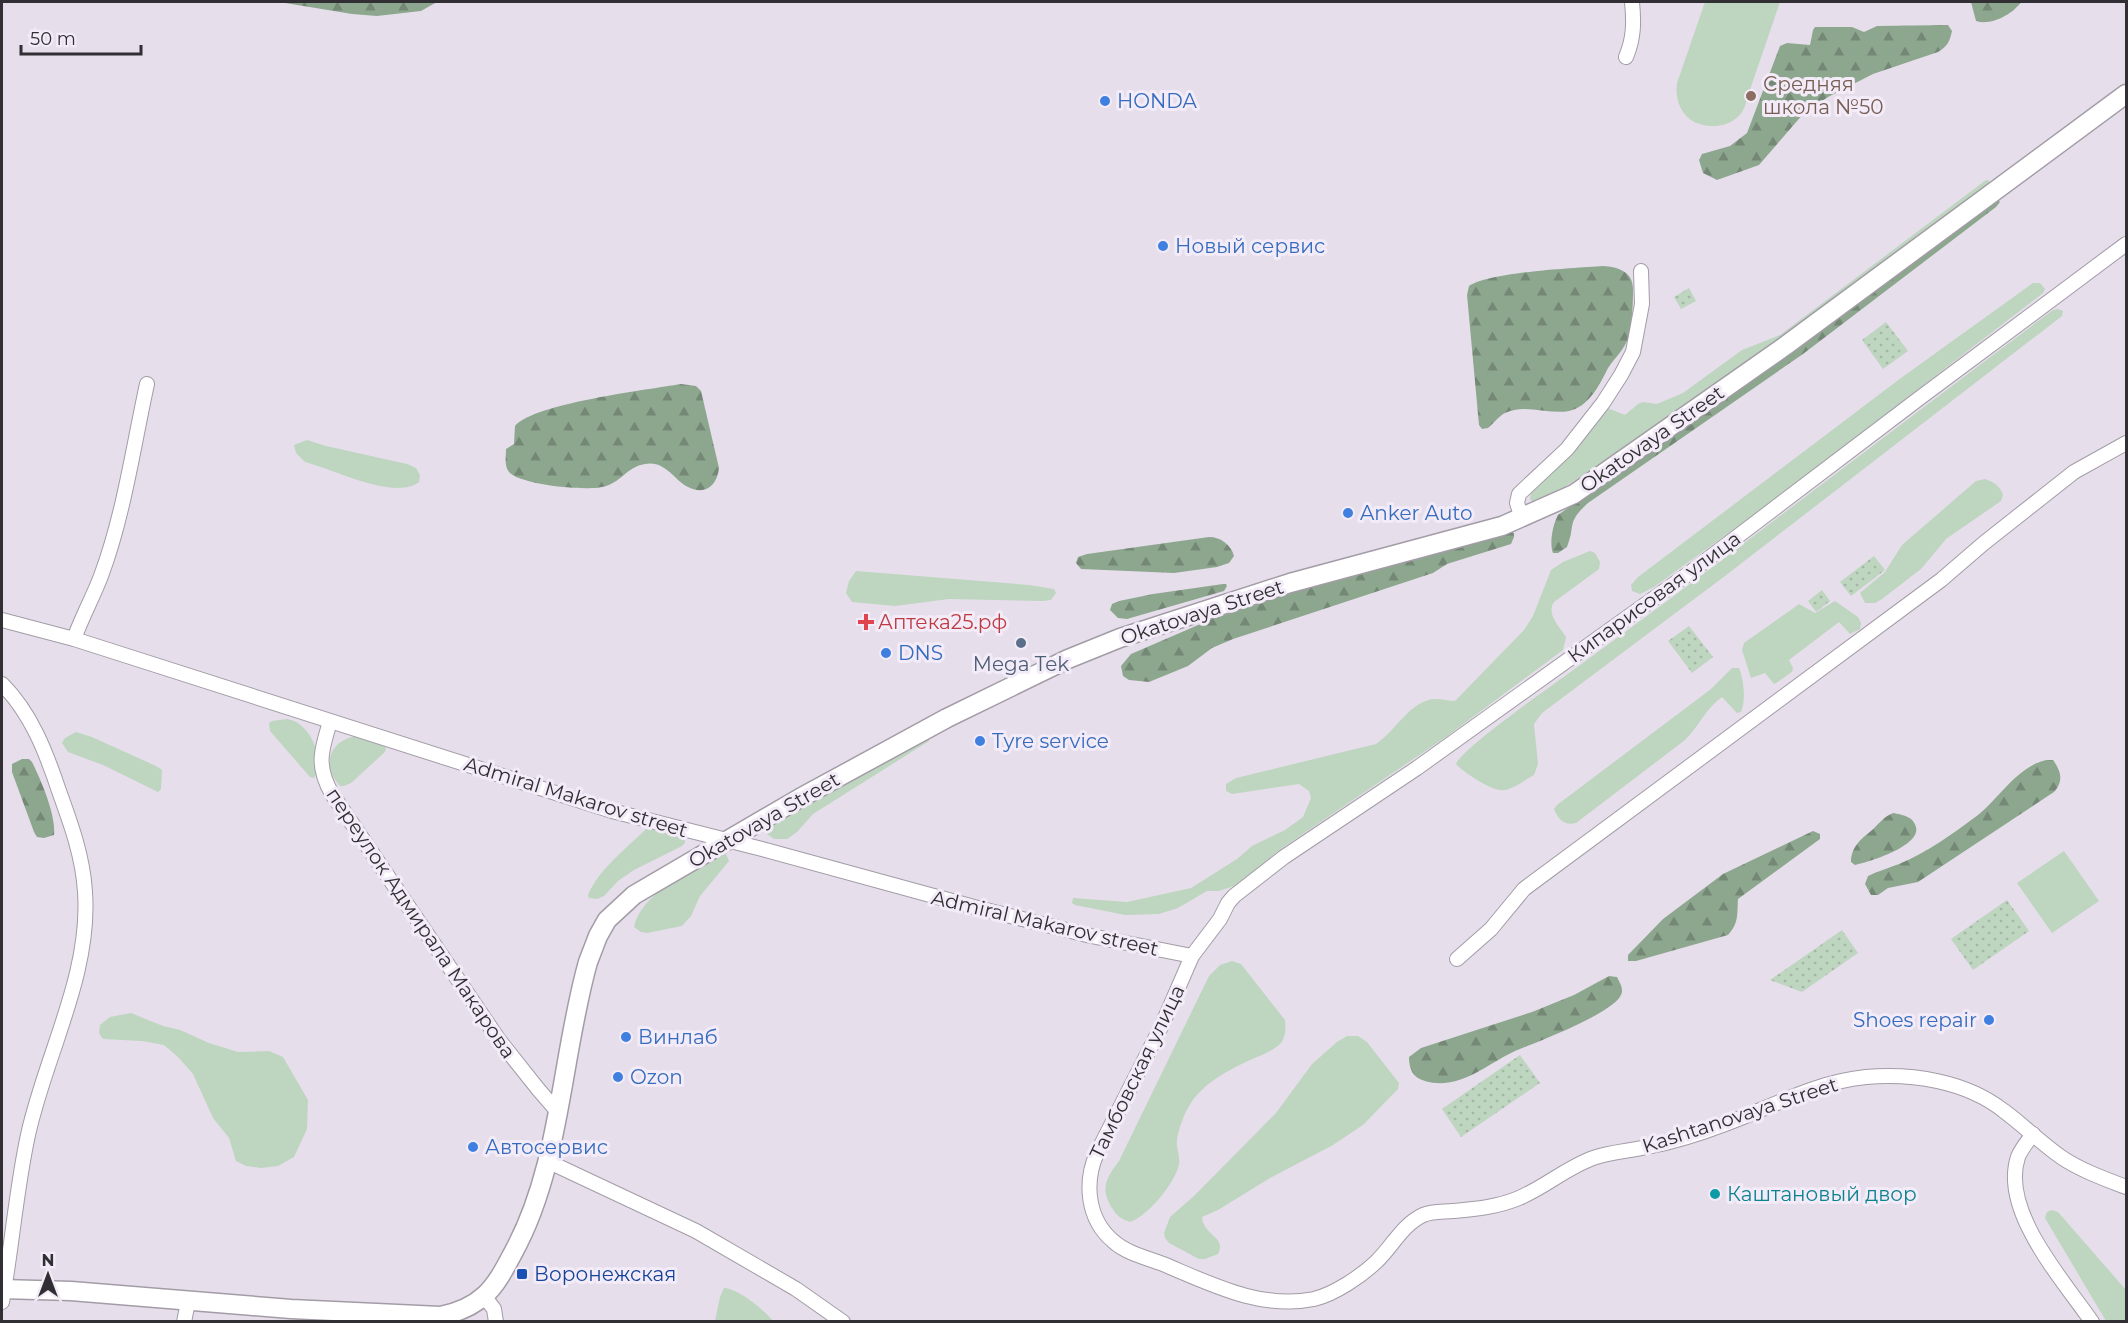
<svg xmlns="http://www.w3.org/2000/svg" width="2128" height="1323" viewBox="0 0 2128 1323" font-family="Montserrat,sans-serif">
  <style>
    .green { fill: #bed5c0 }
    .forest { fill: url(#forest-firs) }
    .park { fill: url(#park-dots) }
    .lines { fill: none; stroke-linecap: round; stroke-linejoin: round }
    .minor-casing { stroke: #a39ca7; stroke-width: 16 }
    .secondary-casing { stroke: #a39ca7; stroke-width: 21 }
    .minor { stroke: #fff; stroke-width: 14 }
    .secondary { stroke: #fff; stroke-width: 18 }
    .education-dot { fill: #8d6e63; stroke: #f3ecf8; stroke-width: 2 }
    .shop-dot { fill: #3f7fe0; stroke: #f3ecf8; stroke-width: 2 }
    .health-dot { fill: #e0444e; stroke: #f3ecf8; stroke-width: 2 }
    .service-dot { fill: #5c6f8a; stroke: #f3ecf8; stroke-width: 2 }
    .culture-dot { fill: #0f9aa8; stroke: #f3ecf8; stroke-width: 2 }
    .transit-dot { fill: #1a4fb4; stroke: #f3ecf8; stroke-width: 2 }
    .labels { text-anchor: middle; stroke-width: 6; stroke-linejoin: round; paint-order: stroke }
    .education-label { font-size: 20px; fill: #785e54; stroke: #f3ecf8; text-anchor: start }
    .shop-label { font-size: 20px; fill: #366cbe; stroke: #f3ecf8; text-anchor: start }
    .street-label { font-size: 20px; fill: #312f33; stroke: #f3ecf8 }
    .health-label { font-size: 20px; fill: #be3a42; stroke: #f3ecf8; text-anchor: start }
    .service-label { font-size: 20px; fill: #4e5e75; stroke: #f3ecf8 }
    .culture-label { font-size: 20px; fill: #0d838f; stroke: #f3ecf8; text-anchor: start }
    .transit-label { font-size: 20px; fill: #164399; stroke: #f3ecf8; text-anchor: start }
  </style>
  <defs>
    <pattern id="forest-firs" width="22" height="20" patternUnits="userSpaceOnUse" patternTransform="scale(1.5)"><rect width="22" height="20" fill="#8da78f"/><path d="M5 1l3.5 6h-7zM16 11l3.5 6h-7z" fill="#748875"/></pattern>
    <pattern id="park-dots" width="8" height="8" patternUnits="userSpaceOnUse" patternTransform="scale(1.5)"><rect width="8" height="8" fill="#bed5c0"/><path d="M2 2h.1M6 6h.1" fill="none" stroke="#a4b7a5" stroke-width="1.8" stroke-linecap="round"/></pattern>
  </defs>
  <rect width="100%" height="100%" fill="#e6dfeb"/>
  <g class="green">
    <path d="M1705,2h75c-9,26 -18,53 -27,79 -4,10 -6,23 -11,31 -11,16 -36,18 -51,8 -12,-9 -16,-23 -14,-37z"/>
    <path d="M1986,180h2l2,3c-138,111 -286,215 -435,310l-17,9h-6l-2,-3 1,-8 42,-39 33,-42 4,-1 15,6 13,-11 5,-2 14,2 26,-11 59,-43 38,-15z"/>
    <path d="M2033,283h7l5,6 -2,4 -277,213 -112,81 -14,7 -8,-3 -1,-6 7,-8 263,-199z"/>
    <path d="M2058,309l5,2 -1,5 -337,260 -183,137 -8,11 4,40 -4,11c-8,4 -19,13 -29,15 -11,3 -42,-18 -49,-26 4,-14 91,-75 109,-88 164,-119 325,-245 488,-366z"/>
    <path d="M307,440l19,6 81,18 9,4 4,7 -1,7c-24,19 -86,-13 -114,-20l-9,-9 -2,-8z"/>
    <path d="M1985,479c9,3 15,7 18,16l-2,6 -55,38 -25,30 -39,30 -7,4h-10l-5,-10 25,-21 17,-27 74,-64z"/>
    <path d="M1590,551l5,2 5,9 -1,7 -45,33c-8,12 5,24 12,35l-3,13 -117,87 -164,111 -45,37 -18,6h-12l-29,17 -19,6 -34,1 -50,-10 -3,-2 1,-5 54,4 64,-14 46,-29 15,-13 33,-16 18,-13 8,-19 -2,-7 -10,-7 -67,10 -6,-3v-7l10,-6 140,-34c20,-13 35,-45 60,-45 6,0 13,2 19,2l69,-71 9,-14 18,-46 12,-8z"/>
    <path d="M856,571l173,14 25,4 2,4 -5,7 -8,1 -94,-2 -54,7 -43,-4 -6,-9 3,-12z"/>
    <path d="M1835,601l23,16 3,6 -1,6 -10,5 -11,-12 -50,38 4,8 -1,4 -16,11 -2,1 -9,-11 -14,5 -9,-28 2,-7 55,-39 16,9z"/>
    <path d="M1732,668h7c5,13 7,31 2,44l-4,1 -15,-16c-16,11 -23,29 -37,43l-109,83c-12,3 -18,-4 -22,-14l3,-4 154,-116z"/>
    <path d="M287,719c23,3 38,39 27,59l-4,-1 -40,-46 -1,-8 3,-2z"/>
    <path d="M76,732l16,5 64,29 6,4 -1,19 -3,3 -55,-27 -35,-13 -6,-9 3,-5z"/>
    <path d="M356,736l28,9 2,4 -1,3 -34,31 -7,3h-4c-19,-20 -11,-45 16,-50z"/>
    <path d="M929,738v3l-116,73 -16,18 -10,7h-13l-7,-5 3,-9z"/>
    <path d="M651,828l33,7 1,8 -3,3 -48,24 -16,11 -14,15 -7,3 -8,-1 -1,-3c11,-26 38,-46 58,-66z"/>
    <path d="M2064,851l35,50 -47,32 -35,-50z"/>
    <path d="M722,852l4,2 3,7 -29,35 -9,20 -9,10 -35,7 -6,-1 -7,-5c6,-33 61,-59 88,-75z"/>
    <path d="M1232,961l9,3 44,56c1,9 1,19 -7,26 -8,6 -19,10 -28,14 -22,10 -46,23 -59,43 -7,10 -15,32 -14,43 1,6 3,13 2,18 -3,18 -32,53 -49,58 -9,-3 -13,-6 -18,-14 -12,-19 -6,-30 7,-47l90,-185 11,-11z"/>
    <path d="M131,1013l32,13 17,4 29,13 29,9 31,-1 14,6 25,43 -1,29 -13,28 -16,9 -17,2 -15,-2 -10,-5 -7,-23 -16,-20 -20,-44 -15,-17 -14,-12 -22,-4 -39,-2 -4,-6 1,-8 10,-8z"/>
    <path d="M1347,1036h11l9,6 32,41 -1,6 -35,36 -30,20 -63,33 -52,32 -16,7c2,20 25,19 16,37l-13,5h-6l-30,-16 -4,-5 -1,-5 6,-16 24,-21 82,-83 36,-49 25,-22z"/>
    <path d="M2052,1210l6,2 68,78v31h-20l-61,-103 2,-6z"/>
    <path d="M724,1288c15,1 40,22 49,33h-58l5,-24z"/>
  </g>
  <g class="forest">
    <path d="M279,2h158l-16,9 -44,5 -25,-2z"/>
    <path d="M1971,2h50c-8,12 -30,24 -45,19z"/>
    <path d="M1948,25l4,6c-2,10 -5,16 -14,21l-65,22 -45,23 -24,16 -45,52 -42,15 -14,-7 -4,-13 3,-6 28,-8 17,-13 33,-87 7,-3 23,2 3,-15 2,-3h37l12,5 13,-6z"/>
    <path d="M1997,199l3,3 -4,5 -193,147 -215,149c-22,20 -12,21 -21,44l-9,6h-5c-4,-10 0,-29 5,-38z"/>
    <path d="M1603,266c16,1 31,6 30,25 0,15 -1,36 -6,50 -5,12 -16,20 -21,31 -7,14 -18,35 -37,39 -20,4 -45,-8 -64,2 -6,3 -11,10 -17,15l-6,1 -3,-4 -12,-130 2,-9c21,-14 105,-18 134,-20z"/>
    <path d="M681,384l15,2 5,5 18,77c-2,17 -13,28 -31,19 -14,-7 -23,-27 -43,-23 -18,3 -23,17 -39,22 -16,6 -86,-1 -97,-14 -5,-6 -3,-16 -3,-23l8,-5 1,-18c20,-23 132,-36 166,-42z"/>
    <path d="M1510,531l4,2v4l-3,7 -64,20 -14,9 -200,66 -21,9 -24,18 -39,16 -20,-2 -6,-4 -2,-10 10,-12 81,-35 107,-35z"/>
    <path d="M1209,537c12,0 22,8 25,19l-5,7 -12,4 -43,6 -93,-4 -5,-6 2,-6 9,-3z"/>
    <path d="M1223,584h3l1,2 -3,5 -97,28 -9,-1 -8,-8 2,-6 7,-3 34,-7z"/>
    <path d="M22,759h7l3,3c9,18 24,53 22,73l-10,3 -7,-1 -3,-5 -22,-60v-8z"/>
    <path d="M2046,760h7c8,11 11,21 1,32l-136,90 -30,6 -10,7h-7l-6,-11 3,-8c10,-5 21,-8 31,-12 27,-11 55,-31 79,-49 22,-18 39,-48 68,-55z"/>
    <path d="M1893,813c10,2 20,3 23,14 5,19 -47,35 -61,38l-4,-3c0,-15 10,-23 20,-31 8,-7 12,-14 22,-18z"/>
    <path d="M1813,831l7,3v5l-82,60c-1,15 1,24 -10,36l-92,26h-8v-6l35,-36 60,-45z"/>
    <path d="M1609,976l8,1c3,6 7,12 4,18 -9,19 -84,47 -106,56 -28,13 -56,40 -90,30 -12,-3 -16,-12 -16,-24l12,-9 111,-36 42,-17z"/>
  </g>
  <g class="park">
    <path d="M1689,288l7,13 -15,8 -7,-12z"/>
    <path d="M1886,322l22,29 -25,18 -21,-29z"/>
    <path d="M1874,556l11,14 -34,26 -11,-14z"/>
    <path d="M1822,590l8,11 -14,11 -8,-11z"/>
    <path d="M1689,626l24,31 -21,16 -24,-32z"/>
    <path d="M2007,900l22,31 -56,39 -22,-31z"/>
    <path d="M1842,930l16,23 -56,39 -32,-12z"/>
    <path d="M1520,1055l20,28 -79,54 -19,-28z"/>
  </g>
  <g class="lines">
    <g class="minor-casing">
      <g id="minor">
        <path d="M1626,57c8,-19 8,-35 6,-55"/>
        <path d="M2126,244l-205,153 -233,177 -271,194 -133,89 -50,39 -6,7 -8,16 -28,37 -30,69 -65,128c-13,29 -10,66 16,88 13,12 34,17 50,23 48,20 98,46 151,35 21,-5 47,-23 62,-37 16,-15 26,-37 47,-47 10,-4 20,-3 30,-4 22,-2 45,-4 66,-13 26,-11 47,-30 74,-40 17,-6 36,-7 54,-11 27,-5 55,-14 81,-24 46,-17 88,-41 138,-46 46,-4 100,4 138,34 19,14 37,32 57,46 19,13 44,22 65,30"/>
        <path d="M1522,518l-5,-15 2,-9 48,-45 36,-46 18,-28 12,-23 9,-48 -1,-33"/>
        <path d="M2,620l72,19 538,172 150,38 212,58 117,29 101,20"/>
        <path d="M74,639c8,-22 19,-42 27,-63 23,-62 32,-128 46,-192"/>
        <path d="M2,684c29,29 44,68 57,107 12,33 24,66 26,101 6,83 -40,164 -57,243 -12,55 -16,112 -26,167"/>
        <path d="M330,722c-9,29 -14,44 2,72l167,246 39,49 19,22"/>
        <path d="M1457,959l34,-30 33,-40 417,-309 43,-37 90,-71 52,-29"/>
        <path d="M2033,1134c-5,7 -12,15 -15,23 -18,54 46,124 74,165"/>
        <path d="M547,1161l149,70 100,58 47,33"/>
        <path d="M484,1296l10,13 2,13"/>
        <path d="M184,1322l4,-20"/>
      </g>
    </g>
    <g class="secondary-casing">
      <path id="secondary" d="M2,1289l69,2 220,18 149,7c16,-3 32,-9 45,-21 12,-11 20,-27 28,-42 48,-87 48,-196 75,-291l10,-26 9,-16 27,-25 166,-97 147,-80 121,-59 52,-21 170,-55 212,-57 72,-32 211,-148 341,-252"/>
    </g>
    <use href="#minor" class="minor"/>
    <use href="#secondary" class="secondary"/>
  </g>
  <circle class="education-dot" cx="1751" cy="96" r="6"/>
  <g class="shop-dot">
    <circle cx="1105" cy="101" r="6"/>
    <circle cx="1163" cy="246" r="6"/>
    <circle cx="1348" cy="513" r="6"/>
    <circle cx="886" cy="653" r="6"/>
    <circle cx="980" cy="741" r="6"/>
    <circle cx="1989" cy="1020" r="6"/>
    <circle cx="626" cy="1037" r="6"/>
    <circle cx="618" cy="1077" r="6"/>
    <circle cx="473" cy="1147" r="6"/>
  </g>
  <path class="health-dot" d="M863 613h6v6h6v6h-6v6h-6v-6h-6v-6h6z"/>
  <circle class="service-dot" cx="1021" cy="643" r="6"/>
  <circle class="culture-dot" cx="1715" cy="1194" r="6"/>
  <rect class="transit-dot" x="516" y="1268" width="12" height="12" rx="3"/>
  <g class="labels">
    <g class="education-label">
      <text x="1763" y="91">Средняя<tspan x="1763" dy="23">школа №50</tspan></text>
    </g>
    <g class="shop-label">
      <text x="1117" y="108">HONDA</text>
      <text x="1175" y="253">Новый сервис</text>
      <text x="1360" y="520">Anker Auto</text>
      <text x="898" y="660">DNS</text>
      <text x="992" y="748">Tyre service</text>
      <text x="1977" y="1027" text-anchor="end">Shoes repair</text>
      <text x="638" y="1044">Винлаб</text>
      <text x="630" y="1084">Ozon</text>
      <text x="485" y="1154">Автосервис</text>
    </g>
    <g class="street-label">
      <text transform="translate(1652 439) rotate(-35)" y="7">Okatovaya Street</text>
      <text transform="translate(1654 597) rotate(-36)" y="7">Кипарисовая улица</text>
      <text transform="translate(1202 612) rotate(-18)" y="7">Okatovaya Street</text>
      <text transform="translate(576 797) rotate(17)" y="7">Admiral Makarov street</text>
      <text transform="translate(764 820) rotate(-30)" y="7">Okatovaya Street</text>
      <text transform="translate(421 923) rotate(56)" y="7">переулок Адмирала Макарова</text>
      <text transform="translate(1045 923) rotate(13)" y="7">Admiral Makarov street</text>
      <text transform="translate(1137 1072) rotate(-64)" y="7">Тамбовская улица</text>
      <text transform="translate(1740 1115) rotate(-18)" y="7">Kashtanovaya Street</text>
    </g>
    <g class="health-label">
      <text x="878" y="629">Аптека25.рф</text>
    </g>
    <g class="service-label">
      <text x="1021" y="671">Mega Tek</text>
    </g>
    <g class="culture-label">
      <text x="1727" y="1201">Каштановый двор</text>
    </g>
    <g class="transit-label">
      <text x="534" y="1281">Воронежская</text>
    </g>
  </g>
  <rect width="2128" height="1323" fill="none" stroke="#312f33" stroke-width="6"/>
  <g transform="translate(48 1275)" stroke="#f3ecf8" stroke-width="4.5" paint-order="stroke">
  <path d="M0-4.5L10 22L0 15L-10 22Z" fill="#312f33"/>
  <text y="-9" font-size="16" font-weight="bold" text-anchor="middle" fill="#312f33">N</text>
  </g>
  <path d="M21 45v9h120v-9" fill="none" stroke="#312f33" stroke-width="3"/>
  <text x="30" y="45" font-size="18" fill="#312f33" stroke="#f3ecf8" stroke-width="4.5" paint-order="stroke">50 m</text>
</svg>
